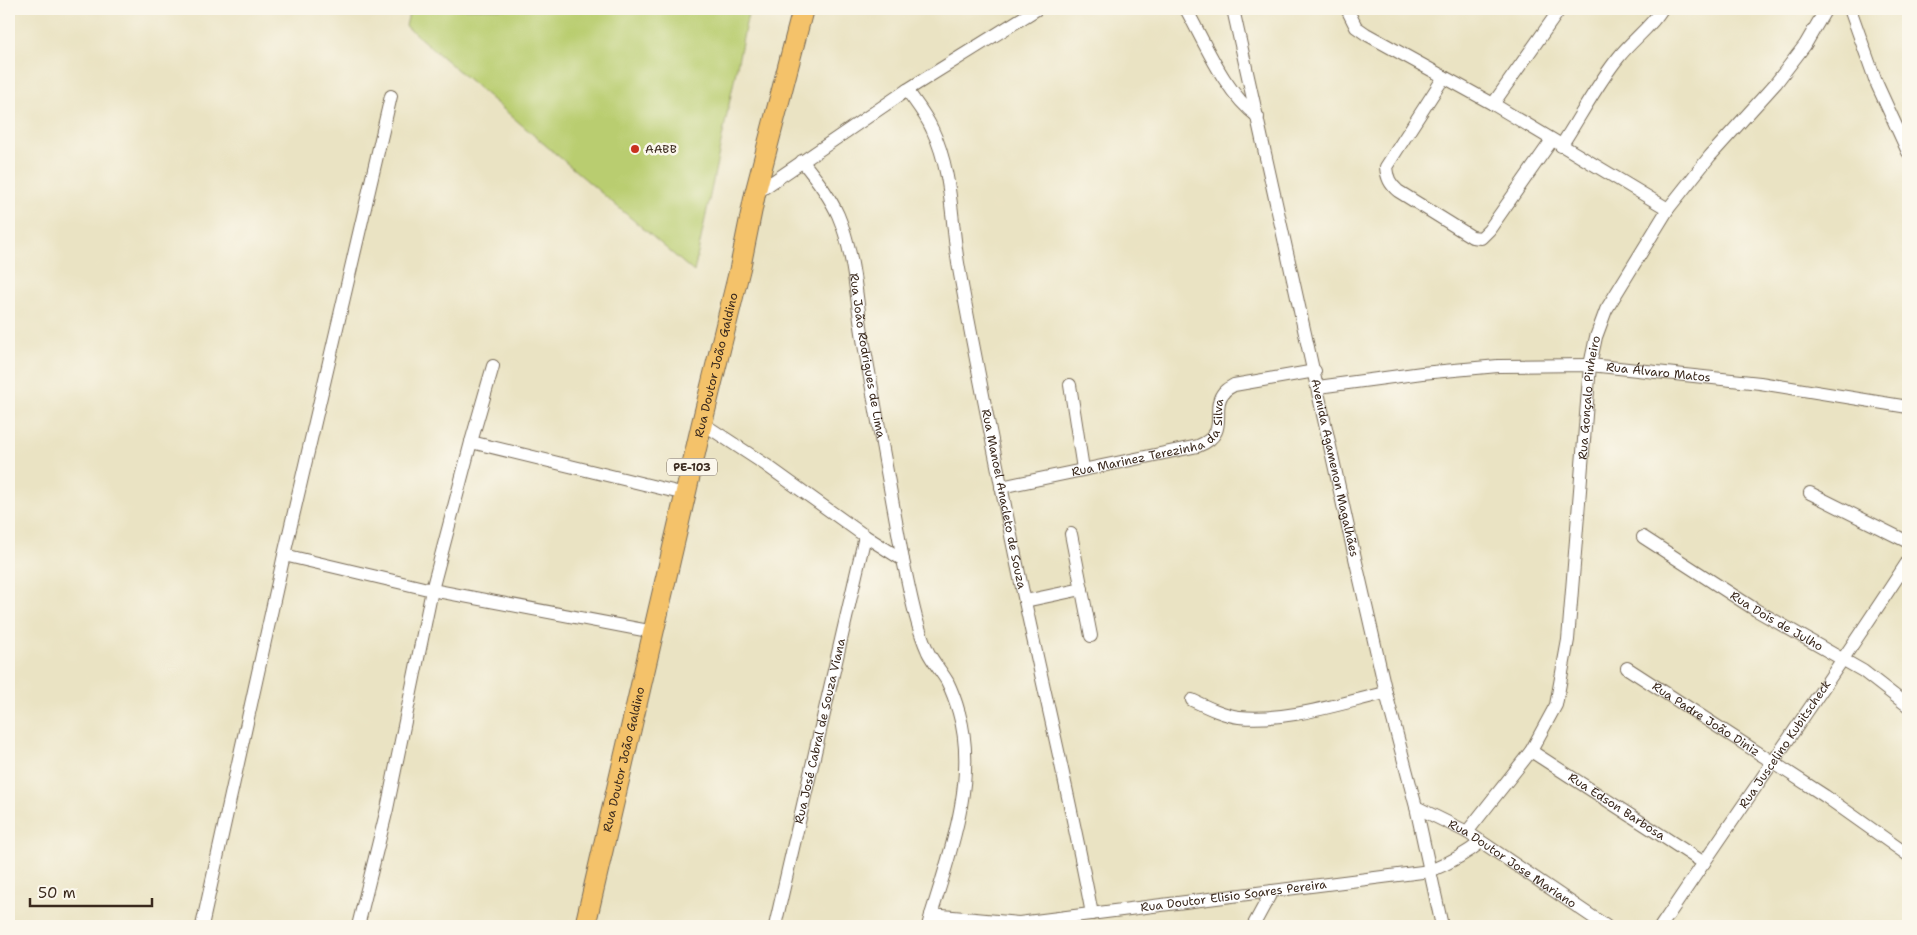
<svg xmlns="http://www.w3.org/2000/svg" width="1917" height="935" viewBox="0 0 1917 935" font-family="'Shantell Sans',sans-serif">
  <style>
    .green { fill: #b9cd70; stroke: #7a7c47 }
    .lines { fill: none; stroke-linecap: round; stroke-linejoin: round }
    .minor-casing { stroke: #786b58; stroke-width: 14 }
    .primary-casing { stroke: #786b58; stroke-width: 22 }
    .minor { stroke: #fff; stroke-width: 12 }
    .primary { stroke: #f4c26a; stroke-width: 20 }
    .poi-dot { fill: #c8321e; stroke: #fbf7ec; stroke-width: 2 }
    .labels { text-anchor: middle; stroke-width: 5; stroke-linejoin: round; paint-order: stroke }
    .shield { fill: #fbf7ec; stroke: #75685c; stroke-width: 1 }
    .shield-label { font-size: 11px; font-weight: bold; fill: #3b2a1e }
    .poi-label { font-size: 12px; fill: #3b2a1e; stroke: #fbf7ec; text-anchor: start }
    .street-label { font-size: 12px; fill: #3b2a1e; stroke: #fbf7ec }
  </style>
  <rect width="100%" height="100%" fill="#fbf7ec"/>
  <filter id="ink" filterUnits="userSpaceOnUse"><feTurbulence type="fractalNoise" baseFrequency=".02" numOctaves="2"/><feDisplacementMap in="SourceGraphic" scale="10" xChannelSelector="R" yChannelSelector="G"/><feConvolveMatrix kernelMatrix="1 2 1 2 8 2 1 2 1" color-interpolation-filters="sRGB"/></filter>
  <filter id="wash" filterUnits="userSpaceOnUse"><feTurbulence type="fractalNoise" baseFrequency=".0096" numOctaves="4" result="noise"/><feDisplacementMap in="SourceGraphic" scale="20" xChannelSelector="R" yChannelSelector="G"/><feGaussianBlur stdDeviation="1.12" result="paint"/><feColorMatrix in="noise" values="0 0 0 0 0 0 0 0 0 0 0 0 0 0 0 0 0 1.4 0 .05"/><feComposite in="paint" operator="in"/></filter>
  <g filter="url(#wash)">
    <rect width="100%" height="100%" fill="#eae3c3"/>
    <path class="green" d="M410,9h339l-55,263 -288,-246z"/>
  </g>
  <g filter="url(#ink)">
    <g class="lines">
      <g class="minor-casing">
        <g id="minor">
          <path d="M1186,9c19,34 39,84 72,108"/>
          <path id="s1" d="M1233,9l114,514 39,170 30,114 26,119"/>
          <path d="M1347,9l9,18 10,7 127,70 175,105"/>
          <path d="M1850,9l26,73 32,70"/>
          <path d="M1444,77l-58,90c1,11 4,17 12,24l74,46 9,1 8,-8 63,-90"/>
          <path id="s2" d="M907,90c9,13 19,25 25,39 20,41 19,90 26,134 13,74 28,148 43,222 27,143 64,285 91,429"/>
          <path d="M1493,104l67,-95"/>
          <path d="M1561,146c19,-29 36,-62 57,-88 14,-18 32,-30 44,-49"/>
          <path id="s3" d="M802,161c14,17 27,34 36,54 18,42 18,90 27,135 13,70 26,140 38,210"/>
          <path d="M755,194l152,-104 130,-81"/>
          <path d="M1070,385l13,84"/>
          <path id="s4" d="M1318,387l104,-14 76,-7 92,-1 170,18 148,24"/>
          <path d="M702,423l64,42 99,71 38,24c7,31 12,63 25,92 5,10 13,19 19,29 5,10 9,21 12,32 19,64 -9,141 -28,202"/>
          <path d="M471,442l214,52"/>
          <path id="s5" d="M1001,487l197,-41c34,-13 11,-37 26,-54 2,-3 7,-5 10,-7l81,-14"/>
          <path d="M1810,493l98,49"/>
          <path d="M1071,534l20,102"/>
          <path id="s6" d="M1643,537l113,73 107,61 45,35"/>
          <path d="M284,555l148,35 222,42"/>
          <path d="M1025,601l57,-12"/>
          <path id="s7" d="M1627,668l198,128 83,59"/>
          <path d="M1192,700c15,7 31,15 47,17 47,5 102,-14 147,-24"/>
          <path id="s8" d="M1531,751l173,112"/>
          <path id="s9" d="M1416,807l51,25 139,94"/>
          <path id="s10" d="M1467,832l64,-81 25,-46 12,-65 22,-275 6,-28 10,-27 62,-101 42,-53 66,-73 29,-38 21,-36"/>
          <path d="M202,926l82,-371 107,-459"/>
          <path d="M358,926l29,-117 45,-219 39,-148 22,-76"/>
          <path id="s11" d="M775,926l90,-390"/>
          <path id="s12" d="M928,926l3,-11 88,8 411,-52c19,-8 35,-16 51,-29"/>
          <path d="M1253,926l19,-35"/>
          <path id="s13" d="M1661,926c82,-122 167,-242 247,-365"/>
        </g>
      </g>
      <g class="primary-casing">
        <g id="primary">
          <path id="s14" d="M585,926l117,-503 38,-155 15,-74 48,-185"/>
        </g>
      </g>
      <use href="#minor" class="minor"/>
      <use href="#primary" class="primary"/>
    </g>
  </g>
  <circle class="poi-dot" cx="635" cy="149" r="5"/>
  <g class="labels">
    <rect class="shield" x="667" y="458.5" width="50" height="17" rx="4"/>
    <g class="shield-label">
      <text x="692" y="471">PE-103</text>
    </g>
    <g class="poi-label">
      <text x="645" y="153">AABB</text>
    </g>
    <g class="street-label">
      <text dy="4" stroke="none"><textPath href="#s3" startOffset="209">Rua João Rodrigues de Lima</textPath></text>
      <text dy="4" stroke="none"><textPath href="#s14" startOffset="576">Rua Doutor João Galdino</textPath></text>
      <text dy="4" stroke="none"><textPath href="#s4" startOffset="342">Rua Álvaro Matos</textPath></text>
      <text dy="4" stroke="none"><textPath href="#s10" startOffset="465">Rua Gonçalo Pinheiro</textPath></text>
      <text dy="4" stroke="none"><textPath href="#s5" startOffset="165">Rua Marinez Terezinha da Silva</textPath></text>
      <text dy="4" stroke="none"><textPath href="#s1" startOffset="470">Avenida Agamenon Magalhães</textPath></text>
      <text dy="4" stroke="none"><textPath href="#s2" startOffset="424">Rua Manoel Anacleto de Souza</textPath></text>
      <text dy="4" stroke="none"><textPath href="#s6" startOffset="158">Rua Dois de Julho</textPath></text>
      <text dy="4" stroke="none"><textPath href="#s7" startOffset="94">Rua Padre João Diniz</textPath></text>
      <text dy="4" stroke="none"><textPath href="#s11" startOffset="200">Rua José Cabral de Souza Viana</textPath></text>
      <text dy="4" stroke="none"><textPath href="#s13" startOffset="220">Rua Juscelino Kubitscheck</textPath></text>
      <text dy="4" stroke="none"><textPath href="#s14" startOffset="171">Rua Doutor João Galdino</textPath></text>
      <text dy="4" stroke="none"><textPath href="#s8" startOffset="102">Rua Edson Barbosa</textPath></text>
      <text dy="4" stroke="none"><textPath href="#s9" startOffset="112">Rua Doutor Jose Mariano</textPath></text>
      <text dy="4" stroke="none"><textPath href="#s12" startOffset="316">Rua Doutor Elisio Soares Pereira</textPath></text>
    </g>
  </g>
  <rect width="1917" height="935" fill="none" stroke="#fbf7ec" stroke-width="30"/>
  <path d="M30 898v8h122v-8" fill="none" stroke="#3b2a1e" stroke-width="2.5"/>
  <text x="38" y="898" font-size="15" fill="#3b2a1e" stroke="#fbf7ec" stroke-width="4" paint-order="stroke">50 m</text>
</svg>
